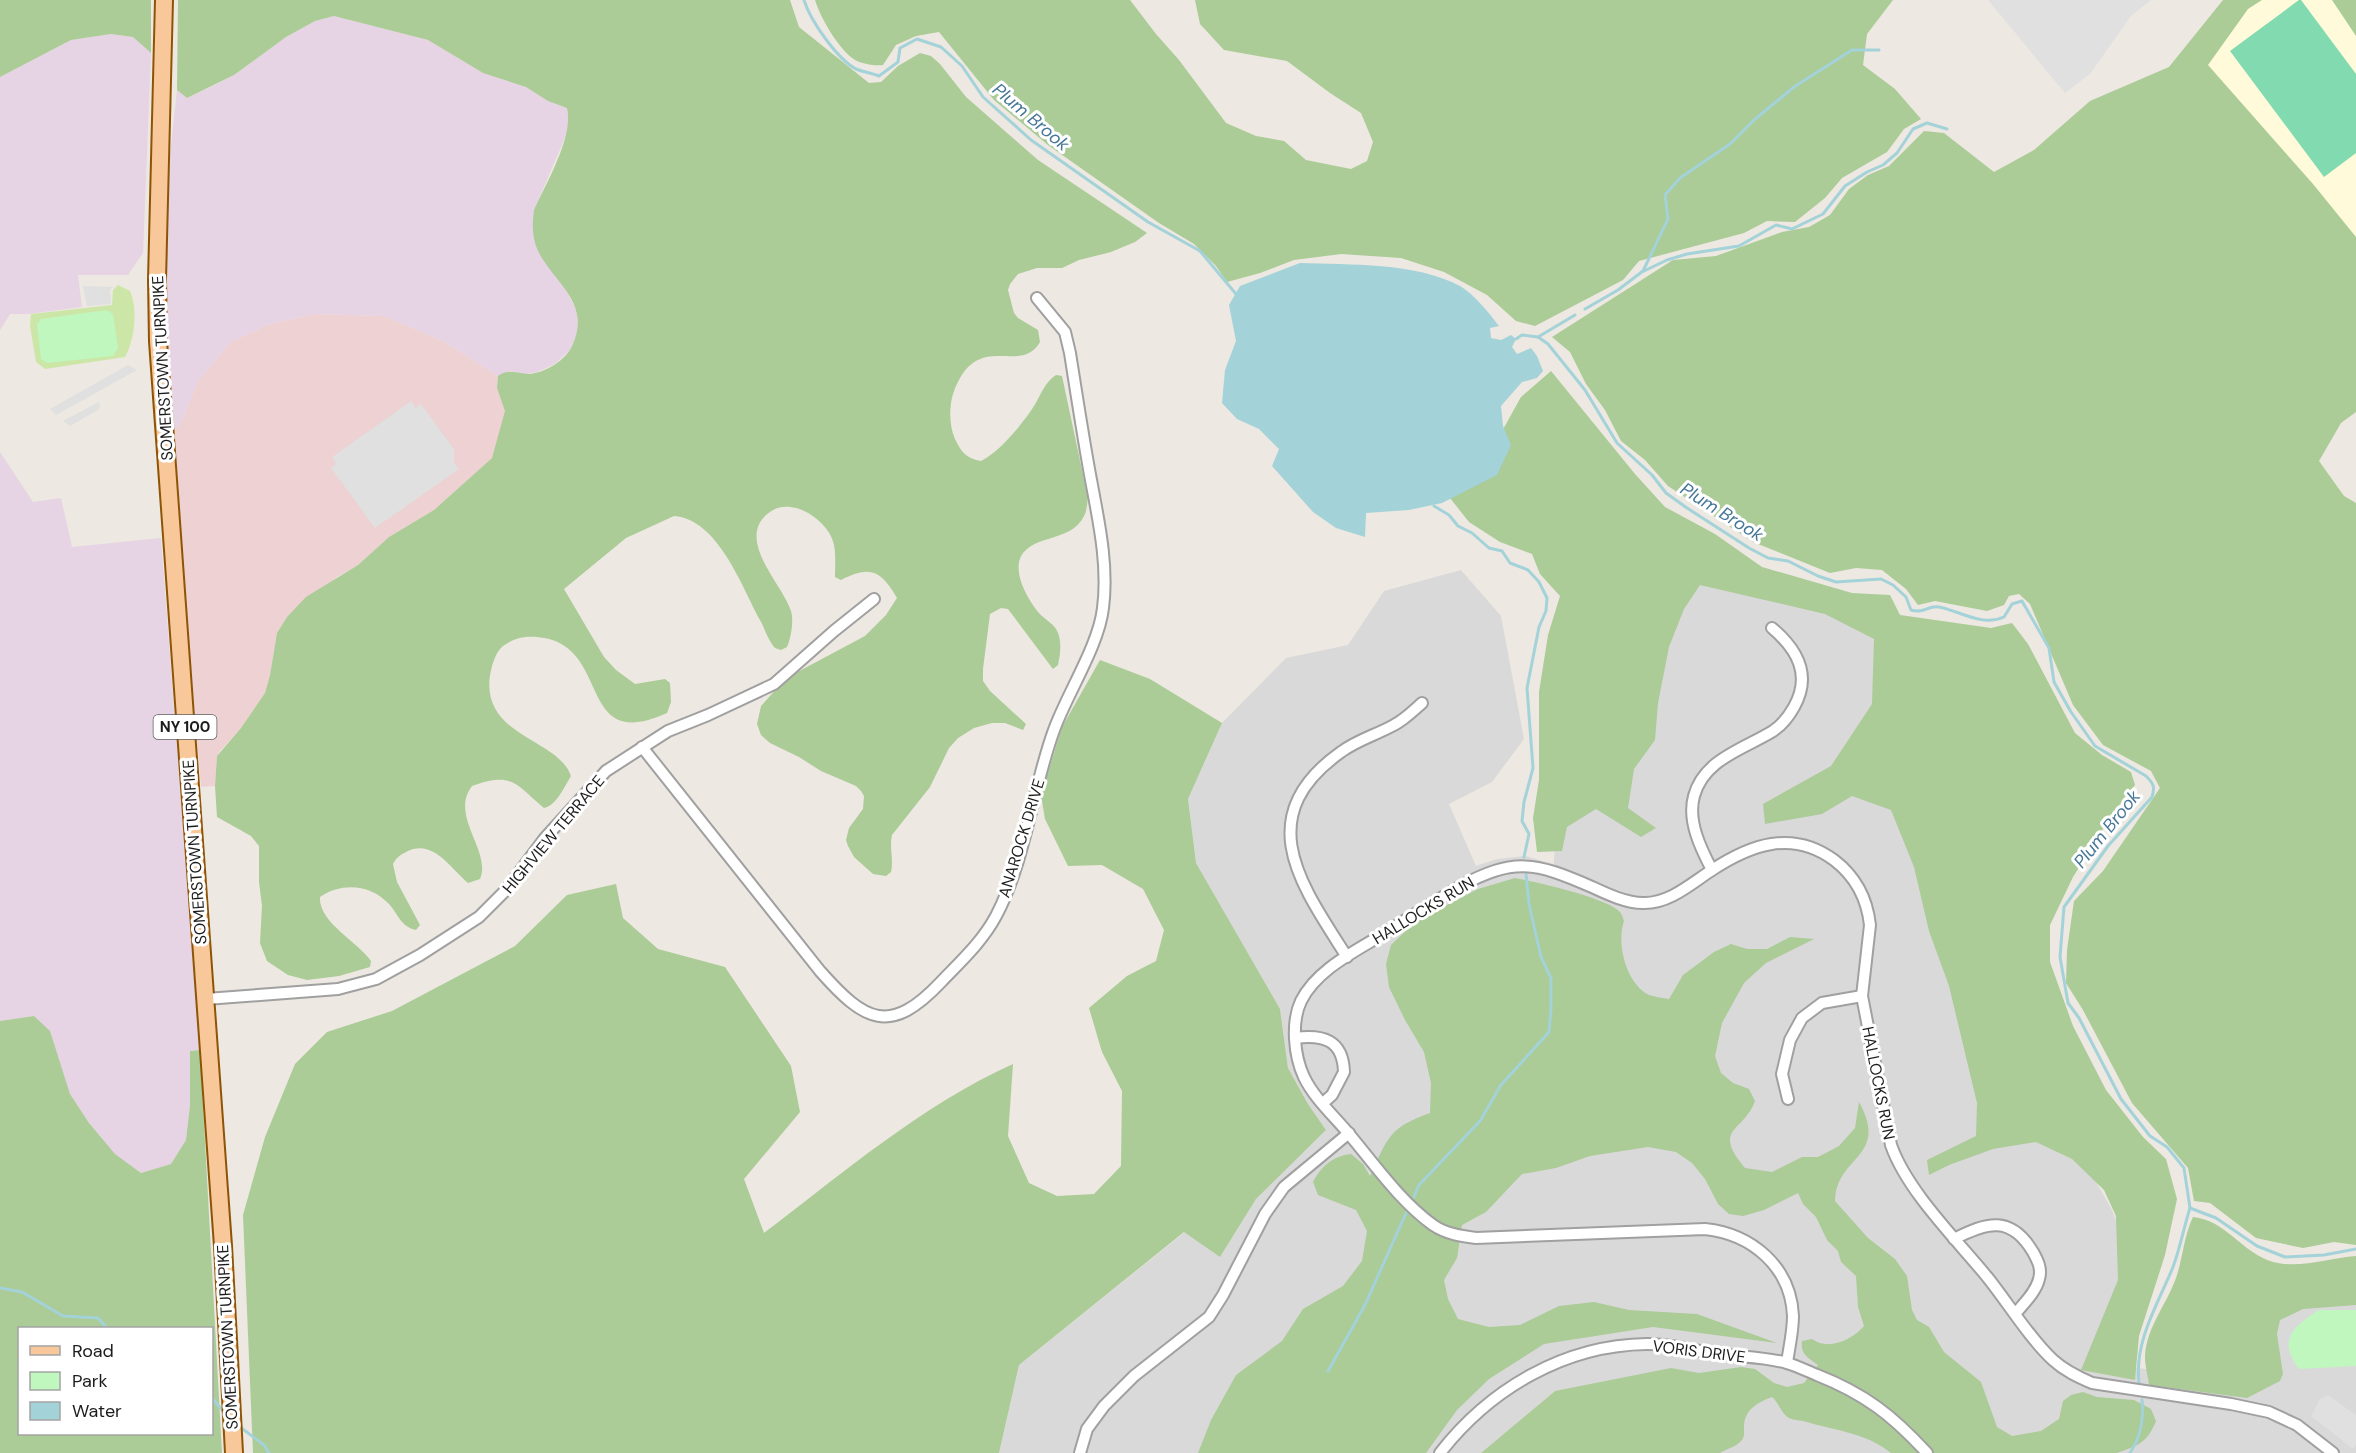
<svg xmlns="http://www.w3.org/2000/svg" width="2356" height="1453" viewBox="0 0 2356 1453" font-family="'DM Sans',sans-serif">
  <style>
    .residential { fill: #dad9d9 }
    .commercial { fill: #eed1d2 }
    .industrial { fill: #e6d4e4 }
    .education { fill: #fefada }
    .grass { fill: #cce6a8 }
    .forest { fill: #abcb97; fill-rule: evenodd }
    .park { fill: #bff7be }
    .pitch { fill: #81dab0 }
    .parking { fill: #e0e0e0 }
    .water { fill: #a3d2d9 }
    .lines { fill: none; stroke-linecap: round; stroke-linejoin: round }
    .stream { stroke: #a3d2d9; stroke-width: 3 }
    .street-casing { stroke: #a0a0a0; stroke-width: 14 }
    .primary-casing { stroke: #8e5405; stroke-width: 20 }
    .street { stroke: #fff; stroke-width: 10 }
    .primary { stroke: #f8c89b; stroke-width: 16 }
    .labels { text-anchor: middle; stroke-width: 6; stroke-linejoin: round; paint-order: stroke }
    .shield { fill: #fff; stroke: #606060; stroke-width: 1.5 }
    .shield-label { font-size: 15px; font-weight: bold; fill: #1c1c1c }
    .street-label { font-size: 16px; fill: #1c1c1c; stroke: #fff }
    .water-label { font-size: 18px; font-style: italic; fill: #467798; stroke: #fff }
  </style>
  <rect width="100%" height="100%" fill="#ede8e1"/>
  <path class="residential" d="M1461,570l40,46 23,123 -32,43 -43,22 27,62 21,-7 28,-3 29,8 3,-80 36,-75 77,-64 -11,-73 247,61 -21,163 166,346 37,26 23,40 9,22 5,38 -29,95 158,19 -5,-82 107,-8v161h-636l5,-75 -170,13 -74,62h-482l20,-88 166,-133 35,25 36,-58 70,-69 -18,-26 -20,-36 -8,-59 -84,-146 -8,-64 34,-76 64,-65 62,-13 36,-54z"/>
  <path class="commercial" d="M315,314l69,2 59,25 55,35 -1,12 9,23 -2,12 -12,35 -58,52 -45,27 -31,28 -21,12 -50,40 -10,16 -7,42 -5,18 -24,35 -21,23 -3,5 -2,30 -14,1 -30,-353 11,-13 16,-40 33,-39 39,-18z"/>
  <g class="industrial">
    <path d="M334,16l94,24 55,33 43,14 22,14 19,7 2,12 -4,18 -31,72 5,42 26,36 12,23 1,19 -6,18 -17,16 -17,8 -12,2 -17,-3 -11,5 -55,-35 -59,-25 -69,-2 -45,10 -39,18 -33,39 -16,40 -11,13 -6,-149 5,-130 7,-65 10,8 30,-14 17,-9 52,-38 29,-16z"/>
    <path d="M111,34l22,3 18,16 -8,200 -15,22h-50l4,32 -54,7h-18l-10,16v-253l71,-37z"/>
    <path d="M0,452l33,50 28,-4 11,49 89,-9 39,512 -10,1v54l-4,35 -15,24 -30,9 -26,-19 -26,-31 -19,-29 -21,-63 -15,-15 -34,5z"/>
  </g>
  <path class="education" d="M2243,0h113v263l-158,-187z"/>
  <path class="grass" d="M118,285l12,6c8,18 5,49 -5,66l-80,12 -9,-7 -6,-36 1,-12 81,-9 1,-15z"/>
  <g class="forest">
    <path d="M0,0h151v53l-18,-16 -22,-3 -40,6 -71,37z"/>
    <path d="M178,0h612l9,27 70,56 12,-1 17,-16 22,-13 11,3 9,8 26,33 72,63 109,73 -12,9 -24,10 -32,8 -17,8h-25l-19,6 -8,10 -2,6 6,23 4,5 20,12 2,12c-20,35 -64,-15 -87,52 -4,13 -4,32 2,45 6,13 12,20 26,22 18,-8 43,-39 53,-55 8,-13 10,-23 22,-31l6,1 26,122c-1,5 -1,13 -4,18 -13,28 -58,17 -65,46 -3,17 10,39 20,51 6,7 16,11 19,20 4,10 2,22 0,32l-5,4 -45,-60 -7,-1 -11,6 -7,55v12l7,10 36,33 -3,6 -18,-7h-13l-18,5 -16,10 -9,10 -19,39 -38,48c-3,13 2,25 -1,37l-5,4 -13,-2 -19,-17 -6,-11 -2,-6 3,-12 14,-19 1,-13 -3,-5 -5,-5 -35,-15 -22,-14 -29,-14 -9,-8 -4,-11 4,-18 16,-18 13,-12 75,-40 21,-21 11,-17c-16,-28 -27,-33 -56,-18l-6,-3c0,-10 1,-22 -1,-32 -3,-17 -22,-33 -38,-37 -12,-3 -21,-1 -30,7 -29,27 17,70 25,96 3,10 0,27 -4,36l-6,3 -6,-2c-7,-8 -10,-19 -15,-28 -18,-33 -42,-101 -86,-104l-48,22 -62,51 40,68 12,13 19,14 30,-5 5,4 1,19 -4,11c-93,42 -53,-70 -130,-76 -13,-1 -23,1 -34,9 -8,7 -11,19 -13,29 -9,62 68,63 81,101 -7,11 -14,29 -27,32 -28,-23 -30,-37 -72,-22 -23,30 20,65 8,93l-12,4c-18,-15 -35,-45 -62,-31 -6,3 -10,6 -13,12l4,18 23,43 -4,5c-15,-3 -18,-16 -27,-26 -18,-20 -48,-22 -69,-7 -2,25 38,45 51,64l-1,6 -31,9 -32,4 -19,-5 -21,-14 -7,-18 2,-37 -3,-24v-36l-8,-10 -34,-19 -2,-31 2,-30 24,-28 24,-35 5,-18 7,-42 10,-16 19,-20 52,-32 31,-28 45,-27 58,-52 13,-47 -8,-23 1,-12c10,-8 20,-2 31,-2 16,-1 38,-14 44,-30 18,-42 -19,-61 -35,-93 -6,-13 -6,-27 -4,-41 12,-27 40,-73 33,-102l-19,-7 -22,-14 -43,-14 -55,-33 -94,-24 -19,5 -29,16 -52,38 -47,23 -10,-8z"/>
    <path d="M815,0h315l26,34 23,26 47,63 30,13 28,5 22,19 45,9 16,-8 6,-19 -12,-29 -31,-20 -43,-32 -63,-11 -24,-26 -5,-24h698l-26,34 -4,31 32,24 26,30 -17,10 -17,23 -45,26 -17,20 -30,24 -28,-1 -23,12 -105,28 -16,19 -88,46 -19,-5 -29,-26 -43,-23 -43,-14 -60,-4 -47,6 -34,13 -33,9 -11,-16 -22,-22 -35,-21 -111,-78 -54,-45 -55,-68 -23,4 -20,9 -13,20c-8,1 -21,-1 -28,-5 -16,-10 -35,-43 -40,-60z"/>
    <path d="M2223,0h39l-14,9 -40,56 105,119 43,53v175l-15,11 -22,38 25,35 12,7v742l-22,-3 -31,6 -47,-10 -46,-35 -16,-2 -6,-33 -56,-65 -49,-93 -17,-27 1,-33 7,-49 29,-30 57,-83 -9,-17 -48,-26 -30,-40 -43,-101 -11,-10 -10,2 -5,9 -17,6 -52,-10 -17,4 -12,-16 -24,-19 -26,-2 -26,5 -77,-31 -85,-56 -23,-26 -24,-19 -16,-31 -19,-26 -16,-32 -18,-15 121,-77 43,-4 66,-24 27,-5 21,-12 19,-26 19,-14 21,-9 35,-35 20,2 50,39 40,-22 56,-49 79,-34z"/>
    <path d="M2332,0h24v36z"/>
    <path d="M1551,371l84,103 30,33 50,27 47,33 90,26 38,2 10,20 91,13 21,-5 16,21 47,89 27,22 29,17 4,13 -22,28 -40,64 -23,48v37l23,64 33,64 37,47 23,22 11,40 -12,56 -26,81 -4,44 -54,-10 37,-90 -2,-64 -12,-26 -32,-31 -36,-17 -43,7 -44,16 -20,10 -2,-15 49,-24 1,-33 -28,-117 -20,-55 -15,-64 -23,-57 -39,-14 -30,18 -57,10 -2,-20 68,-38 41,-62 2,-65 -49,-25 -125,-29 -16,24 -15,38 -11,56 -3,37 -21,29 -6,39 28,20 -15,9 -45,-28 -29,18 -5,24 -25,1 -4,-34 6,-38v-88l9,-57 12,-39 -20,-22 -8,-20 -32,-12 -31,-20 -19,-24 51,-65 20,-36z"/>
    <path d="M1100,660l50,19 72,44 -34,76 8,64 84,146 8,59 20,36 18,26 -70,69 -36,58 -36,-25 -165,133 -20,88h-746l-10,-238 22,-78 30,-73 32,-32 65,-21 123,-65 52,-51 49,-11 7,34 35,31 67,18 66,99 9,46 -56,67 20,54c79,-60 158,-128 249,-169l-5,72 21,47 28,13 37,-2 27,-28 1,-75 -20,-39 -13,-44 38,-32 29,-15 8,-31 -21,-41 -41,-24 -34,1 -23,-47 -4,-24 21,-68z"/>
    <path d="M1515,878c21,4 92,20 105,34 2,3 3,6 4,9 -8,22 2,63 25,74 6,2 14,3 20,4l14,-24 31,-23 17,-8 16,5h20l23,-12 24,2 -48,24 -22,20 -22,40 -7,33 6,17 12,10 16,6 6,12c-11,31 -44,27 -10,67l27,4 30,-15h16l21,-11 16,-18 4,-26c31,56 -23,53 -24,99l33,37 27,21 12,17 5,34 5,10 12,7 15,25 37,30 16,45 15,9 29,-5 18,-12 4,-18 8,-6 12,-3 14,5 37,3 17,9 5,12c-9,22 -17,24 -39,32h-226c-24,-20 -58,-23 -88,-32 -4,-1 -10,-1 -14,-3 -8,-5 -10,-15 -17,-21 -14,5 -28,13 -28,30 0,5 1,10 -3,14 -5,6 -15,8 -21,12h-239l74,-62 116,-23 28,5 42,-6 14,2 19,14 13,4 17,-4 14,-18c-10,-7 -18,-11 -16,-24l10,-2c16,12 40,1 52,-13l-6,-19 -2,-31 -15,-14 -3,-11 -11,-11 -11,-23 -13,-13 -5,-11 -34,17 -21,6 -14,-2 -11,-10 -13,-25 -13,-16 -16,-11 -28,-5 -58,9 -34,12 -34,6 -36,38 -24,13 -5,33 -13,22 4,19 10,20 31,8 31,-2 39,-19 35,-4 35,8 68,4 80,29 -124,-16 -109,17 -55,35 -32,31 -31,43h-228l13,-33 25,-45 46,-34 21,-32 40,-23 19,-25 5,-30 -11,-21 -38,-15 -5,-13c8,-16 20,-26 38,-28l12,10 7,12c18,-38 18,-48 60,-63l1,-30 -7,-31 -19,-32 -16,-33 -3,-23 5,-19 25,-24 62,-32z"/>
    <path d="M34,1016l16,15 20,63 19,29 26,31 26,19 30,-9 15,-24 4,-35v-54l10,-1 22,403h-222v-432zM20,1328h192v106h-192z"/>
    <path d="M2193,1217c33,3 49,36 80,45 27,7 56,-4 83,-6v49l-53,4 -23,11 -3,14 6,40 -3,7 -33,17 -98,-13c-1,-9 -4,-19 -4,-28 1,-30 23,-54 32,-82 6,-19 7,-39 16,-58z"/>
  </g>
  <g class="park">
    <path d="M107,310l6,4 5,34 -5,8 -66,7 -6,-4 -4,-34 4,-6z"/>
    <path d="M2319,1310h37v56l-57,3c-22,-30 -6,-42 20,-59z"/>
  </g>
  <path class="pitch" d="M2299,0h2l55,74v79l-32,24 -94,-126z"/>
  <g class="parking">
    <path d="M1988,0h163l-20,16 -41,58 -25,19z"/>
    <path d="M83,286l30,1 -3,3 1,14 -24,2z"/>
    <path d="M128,365l9,5 -81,45 -6,-6z"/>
    <path d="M411,401l5,7 5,-4 33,45v14l5,6 -84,59 -44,-60 5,-4 -4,-7z"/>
    <path d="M99,402l1,4 -2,4 -28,16 -7,-5z"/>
    <path d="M2328,1395l28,20v30l-3,4 -42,-33 9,-17z"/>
  </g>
  <path class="water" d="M1300,263c50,2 115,-1 160,23 15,9 28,26 39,40l-9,2 1,10 10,2 10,-5 5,4 -4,8 5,7 14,-6 6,8 6,15 -6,7 -15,4 -21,24 2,20 8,19 -14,30 -55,28 -33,7 -43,3 -1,24 -29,-9 -23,-16 -41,-46 7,-17 -20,-20 -22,-10 -15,-16 3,-33 11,-29 -7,-36 11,-19z"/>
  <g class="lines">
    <g class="stream">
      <path d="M804,0c6,20 33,59 52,69 7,3 16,4 23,7l19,-14 2,-14 17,-9 24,8 21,19 21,31 48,43 117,82 52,29 36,43"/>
      <path d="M1644,271l23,-11 20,-6 52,-8 37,-21 16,4 31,-15 22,-28 22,-14 16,-7 14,-12 16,-24 14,-6 20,6"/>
      <path d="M1585,309l33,-19 25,-19 25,-52 -3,-24 15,-17 50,-34 24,-24 40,-33 58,-37h27"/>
      <path d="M1538,337l37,-22"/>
      <path d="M1516,339l6,-4 16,2 10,7 37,46 32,53 35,32 14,18 21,15 62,40 19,10 20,3 30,15 18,6 45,-3 12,6 13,12 5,13c13,4 17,-5 28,-3 21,4 43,20 65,10l8,-13 10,-3 27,47 5,34 17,30 24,34 51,30c8,8 9,11 6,21l-44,49 -44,61 -4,50 8,46 11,15 42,81 29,37 17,11 17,21 6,40 26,10 41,28 28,11 39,-2 32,-6"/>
      <path d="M1434,506l15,9 9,11 14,7 17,15 13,3 8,12 18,7 11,12 8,16 -1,13 -7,16 -12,61 6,80 -9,34 -2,19 7,13 -5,23"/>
      <path d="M1414,1197l5,-12 61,-64 21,-36 48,-53 2,-23v-31l-10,-21 -12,-53 -3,-30"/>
      <path d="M0,1288l22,4 41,24 35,2 9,10"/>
      <path d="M1328,1371l37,-66 41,-92"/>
      <path d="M2139,1383c-5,-42 19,-79 34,-116 7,-19 11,-40 17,-59"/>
      <path d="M212,1398l11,13"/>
      <path d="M240,1427l24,18 5,8"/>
      <path d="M2130,1453c11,-16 14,-34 12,-53"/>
    </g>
    <g class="street-casing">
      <g id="street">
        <path d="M642,747l178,224c45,51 70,65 121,11 20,-21 41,-40 55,-66 30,-57 36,-126 58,-186 13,-36 45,-85 49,-122 6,-46 -6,-94 -14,-139 -7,-39 -13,-78 -19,-116l-5,-21 -28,-34"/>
        <path d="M1712,870c-11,-21 -25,-49 -18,-74 10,-37 50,-47 79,-65 9,-6 16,-15 21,-24 18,-32 3,-58 -22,-79"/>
        <path d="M1347,957c-45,-71 -98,-140 -6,-205 16,-12 35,-17 53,-27 10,-5 19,-14 28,-22"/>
        <path d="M206,999l132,-10 38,-10 44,-24 59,-38 27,-27 39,-52 61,-67 62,-40 40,-16 66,-31 60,-53 40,-32"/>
        <path d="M1295,1038c28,-4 48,2 49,34l-12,23 -9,8"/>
        <path d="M1788,1099l-6,-25 8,-34 12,-22 20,-15 40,-7"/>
        <path d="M1954,1239c33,-17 57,-24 79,13 5,9 9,17 6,27 -3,13 -15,24 -23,34"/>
        <path d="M1787,1363c2,-15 6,-31 6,-47 -2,-49 -41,-82 -88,-87l-229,9c-15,-2 -30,-4 -43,-13 -33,-24 -58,-60 -84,-91 -15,-18 -35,-36 -45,-57 -10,-21 -13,-55 -3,-76 16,-32 55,-50 84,-68 25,-16 49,-31 74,-46 55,-30 76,-25 133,0 15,7 34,16 51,16 26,1 49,-20 69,-33 38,-25 80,-41 122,-10 21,16 33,38 36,65l-8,71 29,149c16,46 66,95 97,133 20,25 42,61 65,82 12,11 25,17 39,23l139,21 38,8 28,13 36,28"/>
        <path d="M1080,1453l7,-24 17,-23 30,-30 75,-59 14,-22 42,-81 19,-27 65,-54"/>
        <path d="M1440,1453c50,-64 124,-108 207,-109 23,0 49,7 72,10 22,3 46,3 68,9 10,3 20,8 30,12 48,19 75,40 110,78"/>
      </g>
    </g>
    <g class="primary-casing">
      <path id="primary" d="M164,0l-7,280 1,61 65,905 11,207"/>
    </g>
    <use href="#street" class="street"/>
    <use href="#primary" class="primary"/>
  </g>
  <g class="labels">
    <rect class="shield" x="153.5" y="715" width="63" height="24" rx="4.5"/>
    <g class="shield-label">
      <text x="185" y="732">NY 100</text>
    </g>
    <g class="street-label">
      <text transform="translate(162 368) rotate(-93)" y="6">SOMERSTOWN TURNPIKE</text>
      <text transform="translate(553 834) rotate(-50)" y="6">HIGHVIEW TERRACE</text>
      <text transform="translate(1021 838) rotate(-73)" y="6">ANAROCK DRIVE</text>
      <text transform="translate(194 852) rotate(-94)" y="6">SOMERSTOWN TURNPIKE</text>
      <text transform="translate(1423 910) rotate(-31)" y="6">HALLOCKS RUN</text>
      <text transform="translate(1879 1083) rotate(79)" y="6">HALLOCKS RUN</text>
      <text transform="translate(227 1337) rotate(-93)" y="6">SOMERSTOWN TURNPIKE</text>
      <text transform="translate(1699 1351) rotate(7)" y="6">VORIS DRIVE</text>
    </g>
    <g class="water-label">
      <text transform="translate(1031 117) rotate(40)" y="6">Plum Brook</text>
      <text transform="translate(1722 512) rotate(32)" y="6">Plum Brook</text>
      <text transform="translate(2107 829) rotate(-51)" y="6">Plum Brook</text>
    </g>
  </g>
  <rect x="18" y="1327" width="195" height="108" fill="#ffffff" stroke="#a4a4a4" stroke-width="1.5"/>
  <rect x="30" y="1346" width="30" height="9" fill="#f8c89b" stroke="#a4a4a4" stroke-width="1.5"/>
  <text x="72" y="1357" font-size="18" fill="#1c1c1c">Road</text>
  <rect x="30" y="1372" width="30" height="18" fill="#bff7be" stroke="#a4a4a4" stroke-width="1.5"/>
  <text x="72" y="1387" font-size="18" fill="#1c1c1c">Park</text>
  <rect x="30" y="1402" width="30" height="18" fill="#a3d2d9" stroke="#a4a4a4" stroke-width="1.5"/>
  <text x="72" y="1417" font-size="18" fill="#1c1c1c">Water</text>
</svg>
